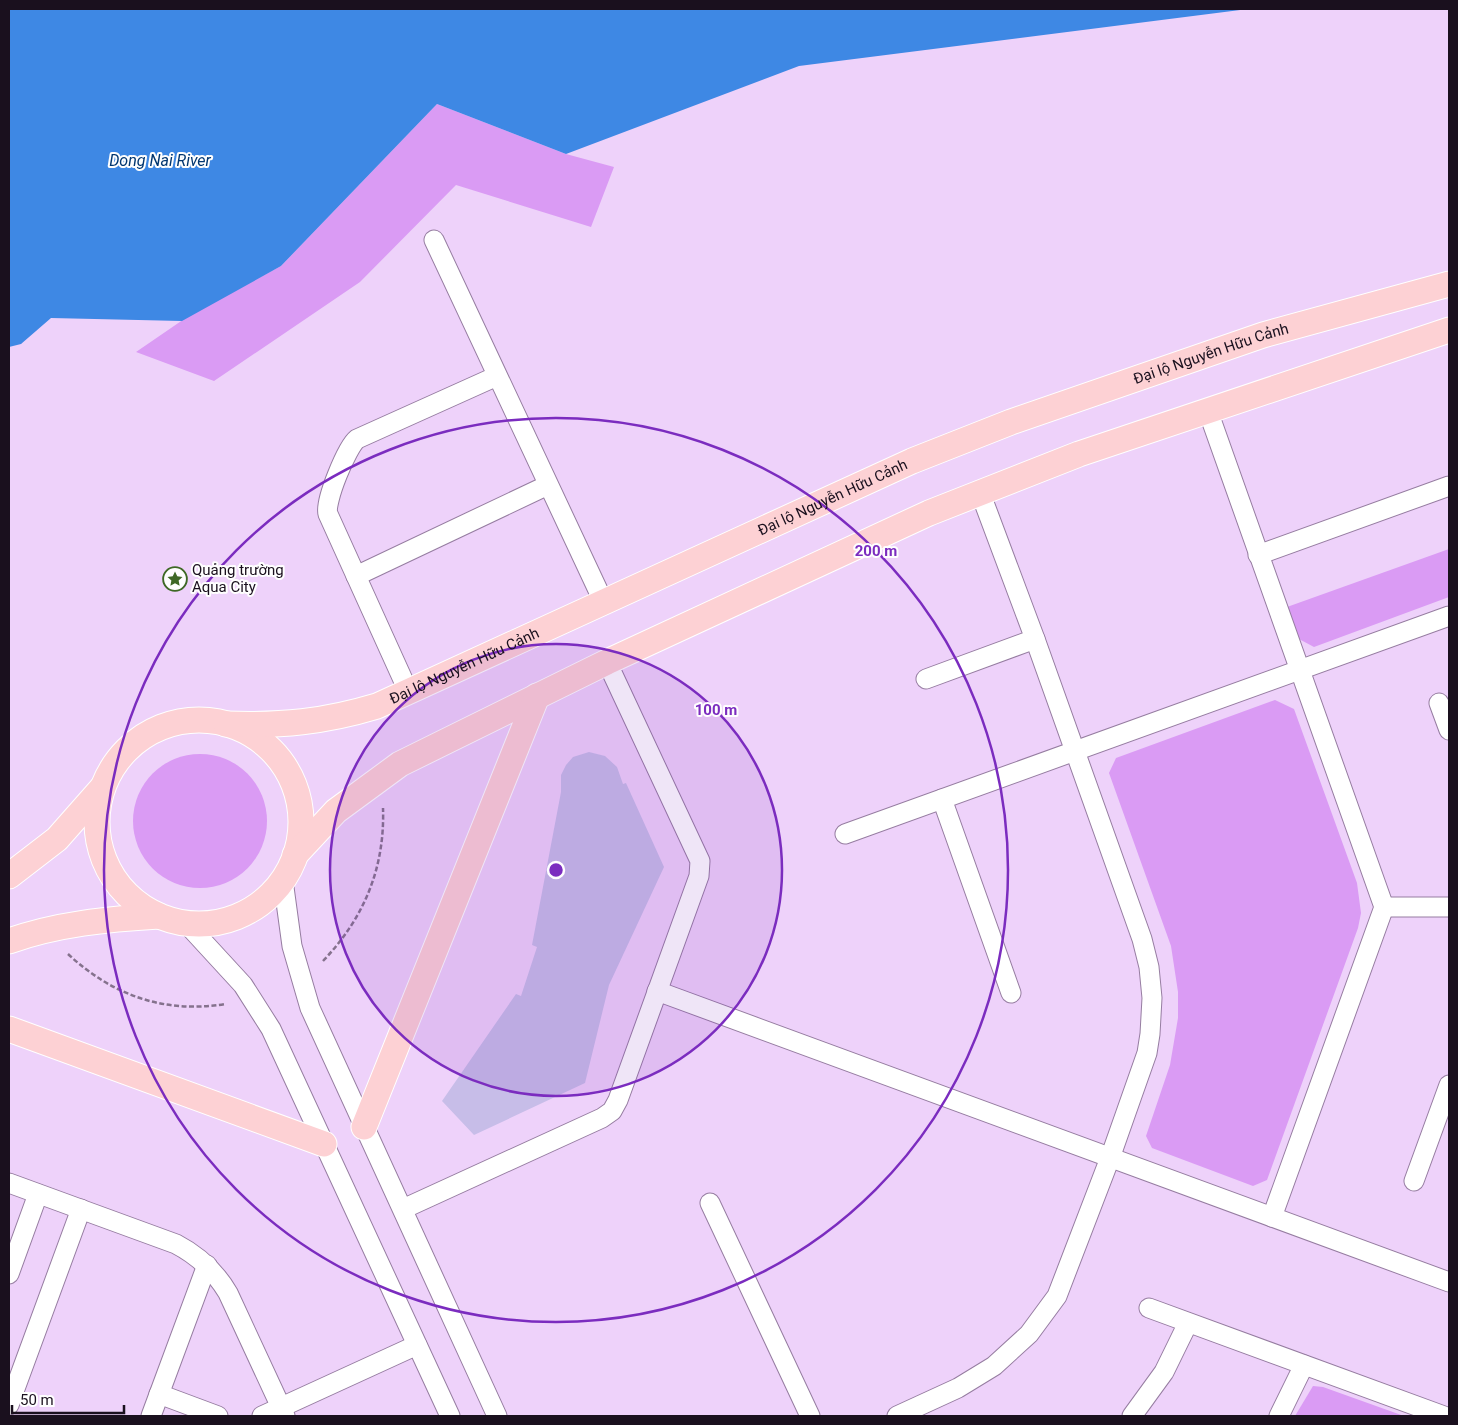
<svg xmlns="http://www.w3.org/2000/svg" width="1458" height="1425" viewBox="0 0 1458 1425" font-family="Roboto,sans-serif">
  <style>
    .green { fill: #da9bf4 }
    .water { fill: #3e88e4 }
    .building { fill: #c7bde8 }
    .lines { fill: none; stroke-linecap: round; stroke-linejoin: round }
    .minor-casing { stroke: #967da1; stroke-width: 21 }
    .major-casing { stroke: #fff; stroke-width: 27 }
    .path { stroke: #85728d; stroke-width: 2.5; stroke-dasharray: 5 2.5; stroke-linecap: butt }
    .minor { stroke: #fff; stroke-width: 19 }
    .major { stroke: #fdd1d4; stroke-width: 25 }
    .ring { fill: none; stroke: #7b2cbf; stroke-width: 2.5 }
    .labels { text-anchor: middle; stroke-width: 4; stroke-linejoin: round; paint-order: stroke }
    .street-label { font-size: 15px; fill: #1a101e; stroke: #fefefe }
    .poi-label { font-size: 15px; fill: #1a101e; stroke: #fefefe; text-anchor: start }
    .water-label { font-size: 16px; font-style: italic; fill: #023771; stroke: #fefefe }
    .centre { fill: #7b2cbf; stroke: #fefefe; stroke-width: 2.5 }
    .ring-label { font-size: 15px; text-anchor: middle; font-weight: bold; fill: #7b2cbf; stroke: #fefefe; stroke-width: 4; stroke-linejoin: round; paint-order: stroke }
  </style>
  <rect width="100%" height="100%" fill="#eed2fa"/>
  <g class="green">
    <path d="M437,104l129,50 48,13 -23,60 -135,-42 -96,97 -146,99 -78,-29 54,-37 91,-49z"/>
    <path d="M1449,549v48l-135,50 -15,-8 -12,-32z"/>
    <path d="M1275,700l19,9 63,174 4,30 -3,15 -91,252 -14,6 -101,-38 -6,-12 24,-71 8,-47v-26l-7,-46 -62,-173 7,-15z"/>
    <circle cx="200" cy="821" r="67"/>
    <path d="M1313,1386l10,1 81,29h-109z"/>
  </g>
  <path class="water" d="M9,9h1239l-449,57 -233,88 -129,-50 -156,162 -99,55 -131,-3 -30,26 -12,3z"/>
  <path class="building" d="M589,752l16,4 12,11 6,17 3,-1 38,84 -55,118 -24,98 -111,52 -32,-34 74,-107 5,2 16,-49 -5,-2 29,-153v-17l5,-10 7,-8z"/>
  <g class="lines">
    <g class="minor-casing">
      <g id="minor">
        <path d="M434,240l170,363"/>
        <path d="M1208,411l176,496 -112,310"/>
        <path d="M1258,555l191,-69"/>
        <path d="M356,576l192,-91"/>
        <path d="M926,679l109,-40"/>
        <path d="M409,693l-81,-179c-4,-12 19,-67 29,-75l140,-63"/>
        <path d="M1439,703l10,27"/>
        <path d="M942,799l69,194"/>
        <path d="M845,834l604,-218"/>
        <path d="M283,880l9,66 18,62 187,408"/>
        <path d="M1384,907h65"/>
        <path d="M186,923l57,62 28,44 179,387"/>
        <path d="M657,991l792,291"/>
        <path d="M1414,1181l35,-96"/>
        <path d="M9,1183l167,61c23,12 39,27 52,49l57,123"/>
        <path d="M710,1203l100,213"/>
        <path d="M403,1209l199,-91 10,-7 6,-11 81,-224 1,-15 -93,-199"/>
        <path d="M9,1274l29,-80"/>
        <path d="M1149,1308l295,108"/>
        <path d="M159,1394l59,22"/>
        <path d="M9,1405l72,-196"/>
        <path d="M151,1416l56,-151"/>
        <path d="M262,1416l155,-71"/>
        <path d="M897,1416l61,-28 36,-22 35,-32 28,-38 53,-138 37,-105 3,-19 2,-36 -3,-31 -7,-28 -107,-300 -55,-147"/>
        <path d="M1132,1416l32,-44 24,-49"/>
        <path d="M1279,1416l25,-51"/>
      </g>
    </g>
    <g class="major-casing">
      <g id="major">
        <circle cx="199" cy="822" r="102"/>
        <path id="s1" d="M226,724c55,2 98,-2 151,-18l535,-245 99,-39 252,-87 186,-51"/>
        <path d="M295,855l41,-44 64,-47 207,-102 322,-149 150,-59 370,-124"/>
        <path d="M9,876l48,-37 45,-51"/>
        <path d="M9,941c48,-17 99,-22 150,-25"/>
        <path d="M9,1029l315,115"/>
        <path d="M364,1127l173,-431"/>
      </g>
    </g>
    <g class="path">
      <path d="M68,954c44,41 96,60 157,50"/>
      <path d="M323,961c41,-43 62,-93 60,-153"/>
    </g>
    <use href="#minor" class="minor"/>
    <use href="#major" class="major"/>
  </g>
  <circle cx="556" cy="870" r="226" fill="#7b2cbf" fill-opacity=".12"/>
  <g class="ring">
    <circle cx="556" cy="870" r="226"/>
    <circle cx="556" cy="870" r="452"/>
  </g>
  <defs>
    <g id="sight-ring" transform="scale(1.25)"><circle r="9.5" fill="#fefefe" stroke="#3e6825" stroke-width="1.5"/><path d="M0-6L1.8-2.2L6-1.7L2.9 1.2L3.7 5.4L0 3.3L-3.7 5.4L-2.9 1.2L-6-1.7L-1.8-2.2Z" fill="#3e6825"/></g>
  </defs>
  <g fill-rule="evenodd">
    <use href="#sight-ring" x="175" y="579"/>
  </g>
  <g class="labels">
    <g class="street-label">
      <text dy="5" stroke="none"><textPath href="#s1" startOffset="1059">Đại lộ Nguyễn Hữu Cảnh</textPath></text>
      <text dy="5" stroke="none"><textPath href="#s1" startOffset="654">Đại lộ Nguyễn Hữu Cảnh</textPath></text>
      <text dy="5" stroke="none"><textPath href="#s1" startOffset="249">Đại lộ Nguyễn Hữu Cảnh</textPath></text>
    </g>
    <g class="poi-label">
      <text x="192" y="575">Quảng trường<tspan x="192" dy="17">Aqua City</tspan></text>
    </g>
    <g class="water-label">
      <text x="160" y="166">Dong Nai River</text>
    </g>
  </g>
  <circle cx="556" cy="870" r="8" class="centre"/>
  <g class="ring-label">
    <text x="876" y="556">200 m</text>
    <text x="716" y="715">100 m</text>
  </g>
  <rect width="1458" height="1425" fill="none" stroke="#1a101e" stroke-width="20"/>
  <path d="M12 1405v8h112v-8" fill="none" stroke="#1a101e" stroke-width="2.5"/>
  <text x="20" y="1405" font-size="15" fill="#1a101e" stroke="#fefefe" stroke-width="4" paint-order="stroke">50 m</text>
</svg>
